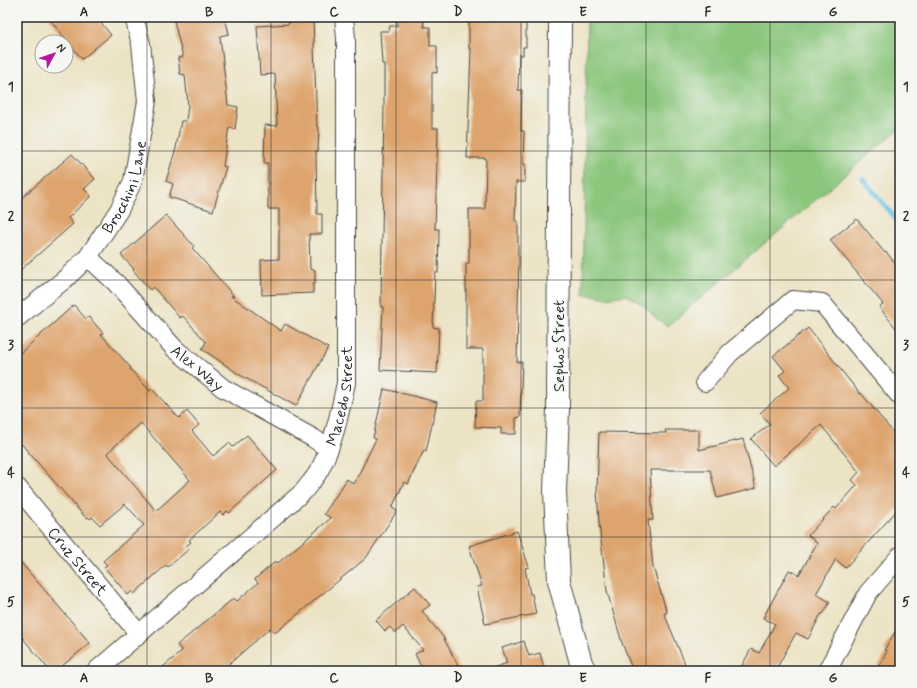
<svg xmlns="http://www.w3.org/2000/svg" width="917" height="688" viewBox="0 0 917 688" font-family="Mynerve,sans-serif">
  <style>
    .green { fill: #8ac67b; stroke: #5a7853 }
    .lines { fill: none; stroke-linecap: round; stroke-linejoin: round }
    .stream { stroke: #64bde1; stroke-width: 5 }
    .building { fill: #dea46e; fill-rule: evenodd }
    .street-casing { stroke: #484742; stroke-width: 20 }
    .secondary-casing { stroke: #484742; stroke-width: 24 }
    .street { stroke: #fff; stroke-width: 18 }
    .secondary { stroke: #fff; stroke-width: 22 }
    .grid { fill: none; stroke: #2b2b2b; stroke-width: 1; stroke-opacity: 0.55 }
    .labels { text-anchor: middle; stroke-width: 3; stroke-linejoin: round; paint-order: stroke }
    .street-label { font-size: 16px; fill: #2b2b2b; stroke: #f6f6f2 }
    .neatline { fill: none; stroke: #2b2b2b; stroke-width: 1.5 }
    .grid-label { font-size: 13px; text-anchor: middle; font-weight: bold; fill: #2b2b2b }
  </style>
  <rect width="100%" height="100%" fill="#f6f6f2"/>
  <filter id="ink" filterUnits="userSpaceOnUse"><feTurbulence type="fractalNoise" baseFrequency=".025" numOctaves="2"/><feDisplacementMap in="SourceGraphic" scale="8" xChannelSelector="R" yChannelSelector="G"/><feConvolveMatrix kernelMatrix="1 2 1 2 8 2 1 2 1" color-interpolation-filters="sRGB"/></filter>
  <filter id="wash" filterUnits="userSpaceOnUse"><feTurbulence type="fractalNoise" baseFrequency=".012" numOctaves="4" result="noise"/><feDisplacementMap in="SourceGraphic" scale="16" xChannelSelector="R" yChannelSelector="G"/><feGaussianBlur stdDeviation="0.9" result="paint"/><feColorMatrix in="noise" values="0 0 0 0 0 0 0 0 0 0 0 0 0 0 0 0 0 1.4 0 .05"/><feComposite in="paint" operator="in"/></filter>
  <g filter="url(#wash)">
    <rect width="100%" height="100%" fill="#ece3c4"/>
    <path class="green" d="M587,17h313v111l-232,198 -11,-7 -15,-15 -16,-9 -20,3 -12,-3h-11z"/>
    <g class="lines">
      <path class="stream" d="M863,179l37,45"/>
    </g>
    <g id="blocks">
      <g class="building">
        <path d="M48,17h48l15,18 -29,24z"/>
        <path d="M173,17h52l4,17 -9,2 8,69 10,2 -3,22 -6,-2 -6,39 3,1 -13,44 -44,-14 4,-13 -7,-3 10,-33 5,-27h5l2,-16 -3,-30 -5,-1 -2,-16 5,-1z"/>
        <path d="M397,17h26l1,10h6v19h7v27l-5,-1v56h6l-3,101h4l-1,44h-3l-2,54 6,1 -2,45 -57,-3 3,-63h-2l3,-201v-42h-2l-2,-33h9l1,-5h7z"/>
        <path d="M469,17h48v5h9v25h-3v8h-4l-1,35h4l-1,41h3l-1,33h2v18h-9l-1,39h3v35h1l-2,106h5l-2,55 -4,1v16h-15v-6l-26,-1 1,-26h7v-52h-17v-86h3v-54h16l1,-51h-19l4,-109h-2z"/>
        <path d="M313,18l4,109h2l-1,24h-2l1,63h5v20h-13l1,35 5,1v14h-2v9l-51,2 -1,-35 18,-1v-50h-11v-46h-4l1,-38 12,1 -2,-52 -15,1 -3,-49 32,-2v-4z"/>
        <path d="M72,154l23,25 -11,10 7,7 -23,22 5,6 -56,49v-71z"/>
        <path d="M166,215l28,31 -2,2 42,48h-3l50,35 4,-7 43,24 -32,58 -56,-31 -38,-26 4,-7 -23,-26 -3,2 -25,-29 -2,-2 -3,3 -17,-20 1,-1 -13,-14z"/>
        <path d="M857,219l28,34 1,-1 14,17v64l-21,-26 4,-3 -53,-64z"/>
        <path d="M74,305l12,14 3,-2 14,16 -2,1 30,34 -1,1 20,22 2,-2 27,29 8,-7 12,14 -7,6 21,25 16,-13 4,4 14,-12 30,35 -48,43 -2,-2 -4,4 -3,-3 -31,28 2,2 -5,4 3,3 -21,18 -2,-2 -32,29 -2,-3 -4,4 -24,-28 3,-2 -4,-4 41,-36 -19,-21 -25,21 -8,-8 -2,2 -2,-2 -2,1 -69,-79v-83zM141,423l49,57 -34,31 -49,-58z"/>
        <path d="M808,328l52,66 1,-1 39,48v66l-55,61 -9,-9 -20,35 14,8 -7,12h-2l-13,25 -12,-6 -21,38h-36l12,-22 8,4 16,-29 -12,-6 26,-48 10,5 18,-32 -9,-8 26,-28 2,2 21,-24 -5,-5 7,-8 -38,-47 -47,41 -23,-27 19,-15 -10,-11 29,-25 -10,-13 6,-4 -12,-15z"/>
        <path d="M384,389l53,13 -11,49 -2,-1 -16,34 -4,-2 -12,26 5,3 -31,47 -91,75 -5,-5 -49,43h-63l24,-20 -5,-6 57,-47 3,3 21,-18 -3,-4 21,-18 2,2 53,-45 -7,-4 23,-35 7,5 22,-45 -3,-1z"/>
        <path d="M665,430h34v20l44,-11 13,49 -39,10 -7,-28h-60l3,50h-5l5,47 14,46h-3l24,58h-55l-11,-28 -15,-52 -8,-67 -2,-35 2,-57 67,1z"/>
        <path d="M517,531l12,36 -4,1 5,26h2l4,20 -51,10 -8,-37 5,-1 -13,-40z"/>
        <path d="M17,558l73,85 -34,28h-6l-33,-40z"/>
        <path d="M415,587l15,18 -8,6 21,26 18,34h-38l-8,-17 8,-4 -20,-24 -8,7 -5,-6 -5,4 -9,-11z"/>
        <path d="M900,624v47h-24l11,-20 -3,-1z"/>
        <path d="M524,641l5,15 11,-3 5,18h-52v-3l14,-5 -5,-15z"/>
      </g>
    </g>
  </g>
  <g filter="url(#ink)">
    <use href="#blocks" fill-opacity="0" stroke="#484742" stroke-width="1"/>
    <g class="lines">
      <g class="street-casing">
        <g id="street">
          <path id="s1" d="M88,257l28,26 59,66 48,39 90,50 16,11"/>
          <path id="s2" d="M17,318l48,-39 23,-22 31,-47 14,-29 14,-80 -6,-57 -7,-27"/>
          <path d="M705,382l25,-29 63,-53 29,3 78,93"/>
          <path id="s3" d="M17,487l122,147"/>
          <path id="s4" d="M96,671l208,-180c5,-7 12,-14 16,-22 14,-27 20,-57 26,-86v-345l-2,-21"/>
          <path d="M827,671l41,-78 32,-37"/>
        </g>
      </g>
      <g class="secondary-casing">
        <path id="secondary" d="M560,17l-2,392 -3,82 4,90 22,82 4,8"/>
      </g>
      <use href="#street" class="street"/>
      <use href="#secondary" class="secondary"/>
    </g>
  </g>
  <path class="grid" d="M147,17v654M271,17v654M396,17v654M521,17v654M646,17v654M770,17v654M17,151h883M17,280h883M17,408h883M17,537h883"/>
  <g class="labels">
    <g class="street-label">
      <text dy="6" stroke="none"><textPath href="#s2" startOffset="174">Brocchini Lane</textPath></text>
      <text transform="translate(558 346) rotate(-90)" y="6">Sephos Street</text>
      <text dy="6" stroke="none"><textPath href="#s1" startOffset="156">Alex Way</textPath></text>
      <text dy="6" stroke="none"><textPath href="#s4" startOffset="379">Macedo Street</textPath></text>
      <text dy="6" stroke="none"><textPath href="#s3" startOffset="96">Cruz Street</textPath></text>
    </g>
  </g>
  <rect width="917" height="688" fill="none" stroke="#f6f6f2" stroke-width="44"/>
  <g transform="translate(54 54) rotate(50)"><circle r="19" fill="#f6f6f2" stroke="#a5a5a2"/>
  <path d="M0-3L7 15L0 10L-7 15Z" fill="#b5179e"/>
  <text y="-6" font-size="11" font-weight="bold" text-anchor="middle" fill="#2b2b2b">N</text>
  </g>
  <rect x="22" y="22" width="873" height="644" class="neatline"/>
  <g class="grid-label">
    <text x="84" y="16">A</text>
    <text x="209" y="16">B</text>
    <text x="334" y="16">C</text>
    <text x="458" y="16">D</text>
    <text x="583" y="16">E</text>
    <text x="708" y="16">F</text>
    <text x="833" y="16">G</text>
    <text x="11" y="91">1</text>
    <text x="906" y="91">1</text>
    <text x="11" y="220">2</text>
    <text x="906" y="220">2</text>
    <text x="11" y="349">3</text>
    <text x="906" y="349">3</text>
    <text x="11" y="477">4</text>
    <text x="906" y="477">4</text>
    <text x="11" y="606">5</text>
    <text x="906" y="606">5</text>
    <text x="84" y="682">A</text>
    <text x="209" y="682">B</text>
    <text x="334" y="682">C</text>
    <text x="458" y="682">D</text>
    <text x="583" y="682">E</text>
    <text x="708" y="682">F</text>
    <text x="833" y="682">G</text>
  </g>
</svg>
